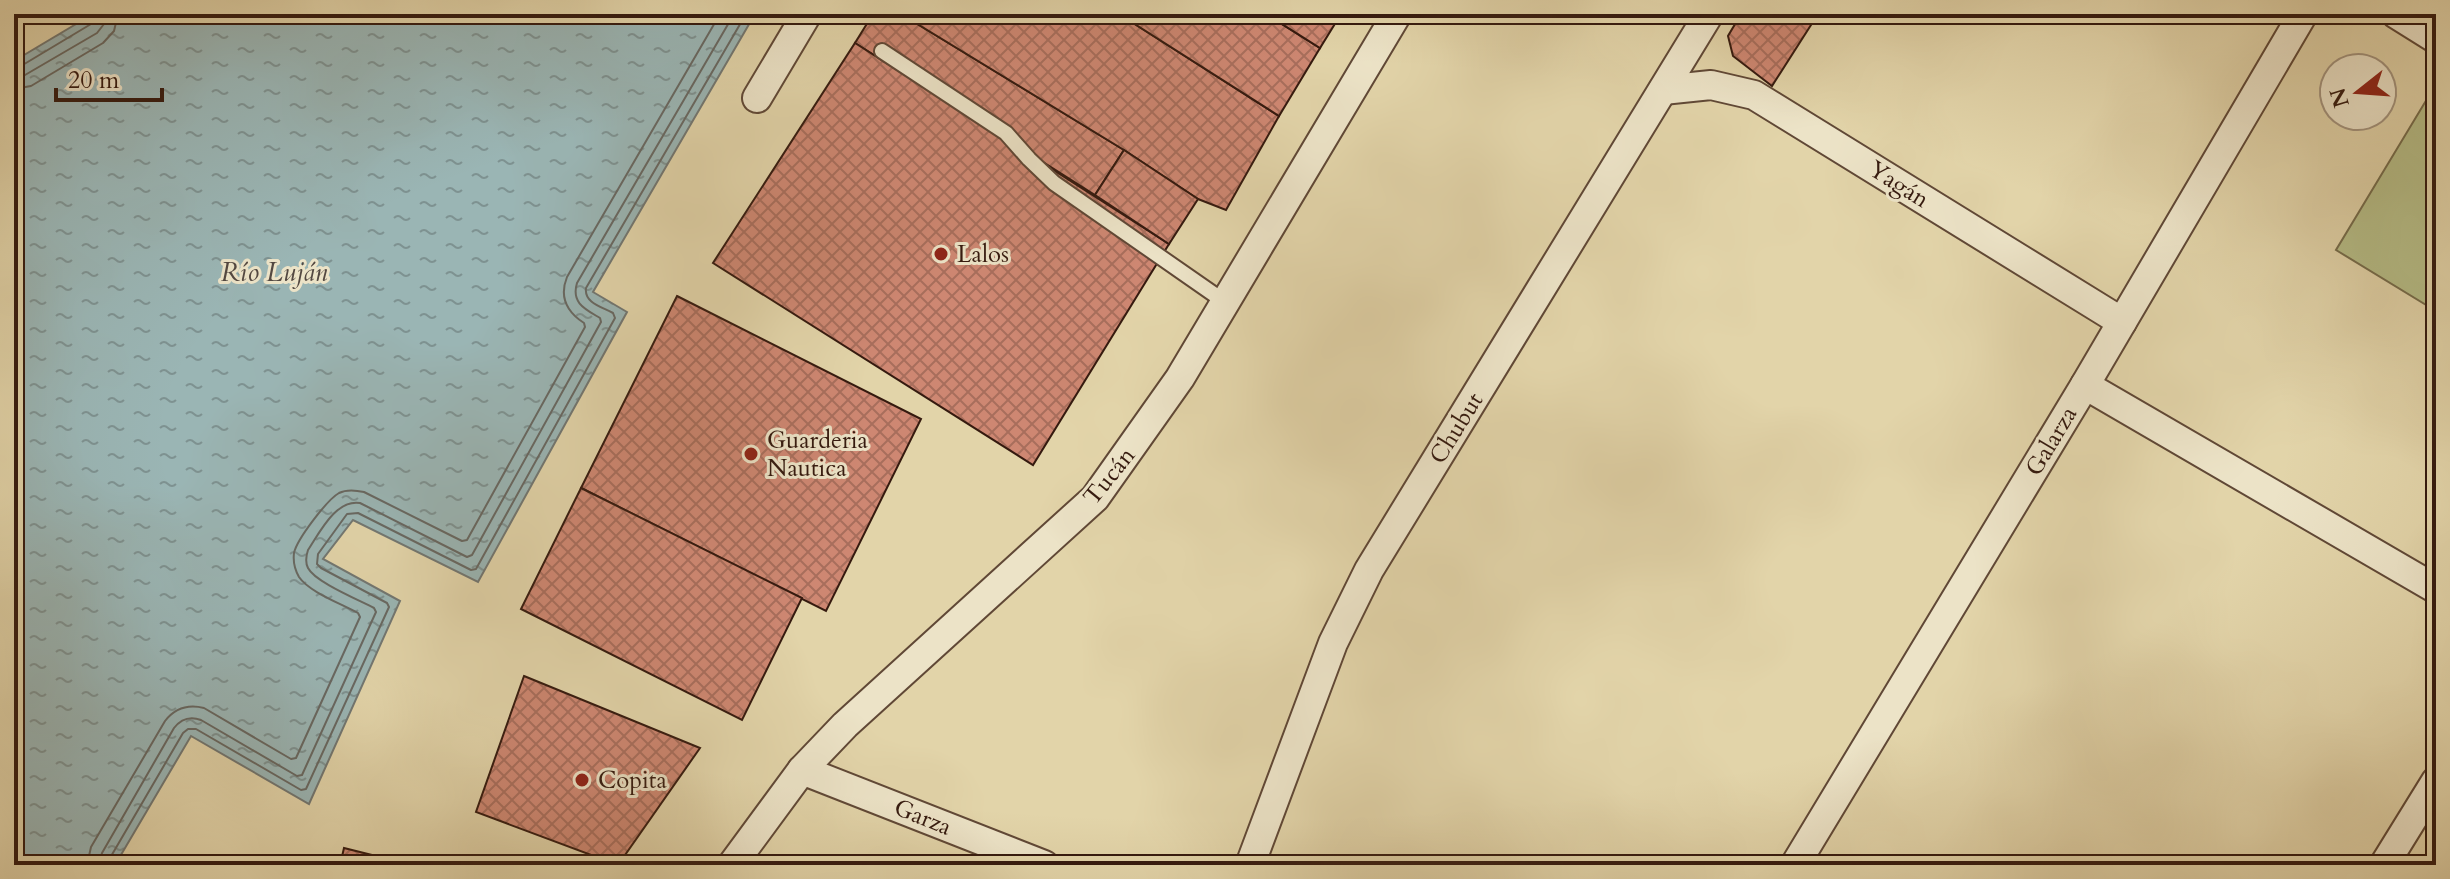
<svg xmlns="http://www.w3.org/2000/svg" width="2450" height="879" viewBox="0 0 2450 879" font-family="Cardo,serif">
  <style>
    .park { fill: #b5bc86; stroke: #756b4a; stroke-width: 2 }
    .water { fill: url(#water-ripples); stroke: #727772; stroke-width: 2 }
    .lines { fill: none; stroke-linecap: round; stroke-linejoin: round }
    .shore { stroke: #686862; stroke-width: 2 }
    .building { fill: url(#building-cross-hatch); stroke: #351a0f; stroke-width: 2 }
    .service-casing { stroke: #604836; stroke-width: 18 }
    .minor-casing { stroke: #604836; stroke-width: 32 }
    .service { stroke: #ece3c7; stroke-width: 14 }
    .minor { stroke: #ece3c7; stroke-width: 28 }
    .poi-dot { fill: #8f2418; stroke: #ece3c7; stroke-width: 3 }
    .labels { text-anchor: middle; stroke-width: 6; stroke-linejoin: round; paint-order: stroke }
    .street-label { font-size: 24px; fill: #351a0f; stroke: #ece3c7 }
    .poi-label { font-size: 24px; fill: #351a0f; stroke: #ece3c7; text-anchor: start }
    .water-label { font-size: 26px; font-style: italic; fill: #534841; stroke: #ece3c7 }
  </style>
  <defs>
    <pattern id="water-ripples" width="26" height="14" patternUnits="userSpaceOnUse" patternTransform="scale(2)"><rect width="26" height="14" fill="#9ab5b4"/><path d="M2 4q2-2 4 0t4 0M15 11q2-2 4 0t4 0" fill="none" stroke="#7e9291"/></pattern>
    <pattern id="building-cross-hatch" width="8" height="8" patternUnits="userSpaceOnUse" patternTransform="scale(2)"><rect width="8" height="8" fill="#ce8772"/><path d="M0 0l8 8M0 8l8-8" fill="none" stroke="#a86e5c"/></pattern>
  </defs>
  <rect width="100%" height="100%" fill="#e2d4a9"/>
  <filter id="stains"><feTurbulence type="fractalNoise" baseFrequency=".0025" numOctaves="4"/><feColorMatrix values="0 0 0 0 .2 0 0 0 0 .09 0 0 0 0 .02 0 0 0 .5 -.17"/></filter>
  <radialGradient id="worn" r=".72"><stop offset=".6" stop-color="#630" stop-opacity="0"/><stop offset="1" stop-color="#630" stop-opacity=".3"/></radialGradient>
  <path class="park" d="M2436,84v227l-100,-61z"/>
  <path class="water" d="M93,14h662l-162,278 34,20 -149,270 -125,-62 -30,39 77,42 -91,203 -118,-68 -76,129h-101v-804z"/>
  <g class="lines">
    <g class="shore">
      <path d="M14,67l7,-1 70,-42 4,-4 1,-6"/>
      <path d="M14,77l11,-2 72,-42 7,-9 2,-10"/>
      <path d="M14,89l17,-3 72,-43 11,-12 4,-17"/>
      <path d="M87,865l4,-18 74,-126c10,-13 23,-17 39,-13l87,51 5,-1 64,-141 -2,-4c-16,-9 -49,-21 -59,-36 -4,-7 -6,-16 -5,-24 3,-14 33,-53 45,-60 8,-4 16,-3 25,-1l98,49 5,-1 118,-213 -1,-4c-17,-11 -25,-26 -17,-46l153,-263"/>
      <path d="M99,865l3,-12 72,-125c7,-9 16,-12 27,-8l96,56 5,-1 74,-163 -2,-4c-15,-8 -59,-26 -66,-40 -3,-6 -2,-12 0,-18 12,-18 28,-51 52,-47l107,54 5,-2 129,-233 -1,-4c-15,-9 -29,-15 -23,-35l157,-269"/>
      <path d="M109,865l1,-7 73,-125 5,-4h8l105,61 5,-1 83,-182 -2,-4 -66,-35 -4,-4 1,-10 29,-40 11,-1 113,57 5,-1 139,-251 -2,-5c-11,-6 -29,-10 -27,-25l160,-274"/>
    </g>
  </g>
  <g class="building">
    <path d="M873,14h28l223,136 -29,45 -240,-152z"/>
    <path d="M901,14h218l160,102 -53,94 -28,-11 -74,-49z"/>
    <path d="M1119,14h147l54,34 -41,68z"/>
    <path d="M1266,14h75l-21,34z"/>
    <path d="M1741,14h77l-46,72 -39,-30 -5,-20z"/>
    <path d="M855,43l314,201 -136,221 -320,-202z"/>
    <path d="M1124,150l74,49 -29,45 -74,-49z"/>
    <path d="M677,296l244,123 -95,192 -245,-123z"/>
    <path d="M581,488l221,110 -60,122 -221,-111z"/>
    <path d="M524,676l176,72 -82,117 -142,-53z"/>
    <path d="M344,848l68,17h-72z"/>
  </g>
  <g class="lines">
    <g class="service-casing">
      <path id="service" d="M882,51l124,82 23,26 25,24 171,119"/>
    </g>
    <g class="minor-casing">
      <g id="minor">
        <path d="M2396,14l40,25"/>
        <path d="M1663,90l48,-5 43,10 368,227"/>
        <path d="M757,98l50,-84"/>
        <path d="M2085,385l351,204"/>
        <path d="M802,770l242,95"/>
        <path d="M732,865l70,-95 43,-45 250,-227 85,-120 217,-364"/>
        <path d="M1250,865l83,-222 36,-73 340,-556"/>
        <path d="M1795,865l290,-480 218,-371"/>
        <path d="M2384,865l52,-84"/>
      </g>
    </g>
    <use href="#service" class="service"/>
    <use href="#minor" class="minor"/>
  </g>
  <g class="poi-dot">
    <circle cx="941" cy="254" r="8"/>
    <circle cx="751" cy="454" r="8"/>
    <circle cx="582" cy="780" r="8"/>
  </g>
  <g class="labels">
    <g class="street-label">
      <text transform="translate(1899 184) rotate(32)" y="8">Yagán</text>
      <text transform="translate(1456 428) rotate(-58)" y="8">Chubut</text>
      <text transform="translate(2051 441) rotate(-59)" y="8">Galarza</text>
      <text transform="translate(1109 476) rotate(-51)" y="8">Tucán</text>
      <text transform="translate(923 817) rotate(22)" y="8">Garza</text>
    </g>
    <g class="poi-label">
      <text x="957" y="262">Lalos</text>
      <text x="767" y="448">Guarderia<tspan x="767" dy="28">Nautica</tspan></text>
      <text x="598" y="788">Copita</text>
    </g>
    <g class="water-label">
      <text x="274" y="281">Río Luján</text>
    </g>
  </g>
  <rect width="2450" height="879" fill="none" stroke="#e2d4a9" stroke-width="48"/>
  <rect x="16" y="16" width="2418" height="847" fill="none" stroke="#351a0f" stroke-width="4"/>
  <rect x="24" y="24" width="2402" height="831" fill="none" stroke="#351a0f" stroke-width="2"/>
  <g transform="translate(2358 92) rotate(253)"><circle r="38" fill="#ece3c7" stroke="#a3937d" stroke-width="2"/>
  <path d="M0-6L14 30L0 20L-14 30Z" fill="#8f2418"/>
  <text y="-12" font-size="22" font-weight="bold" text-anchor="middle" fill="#351a0f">N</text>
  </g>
  <path d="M56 88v12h106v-12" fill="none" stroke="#351a0f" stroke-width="4"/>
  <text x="68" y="88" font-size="24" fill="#351a0f" stroke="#ece3c7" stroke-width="6" paint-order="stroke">20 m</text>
  <rect width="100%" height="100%" filter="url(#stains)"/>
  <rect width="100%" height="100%" fill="url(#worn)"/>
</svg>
